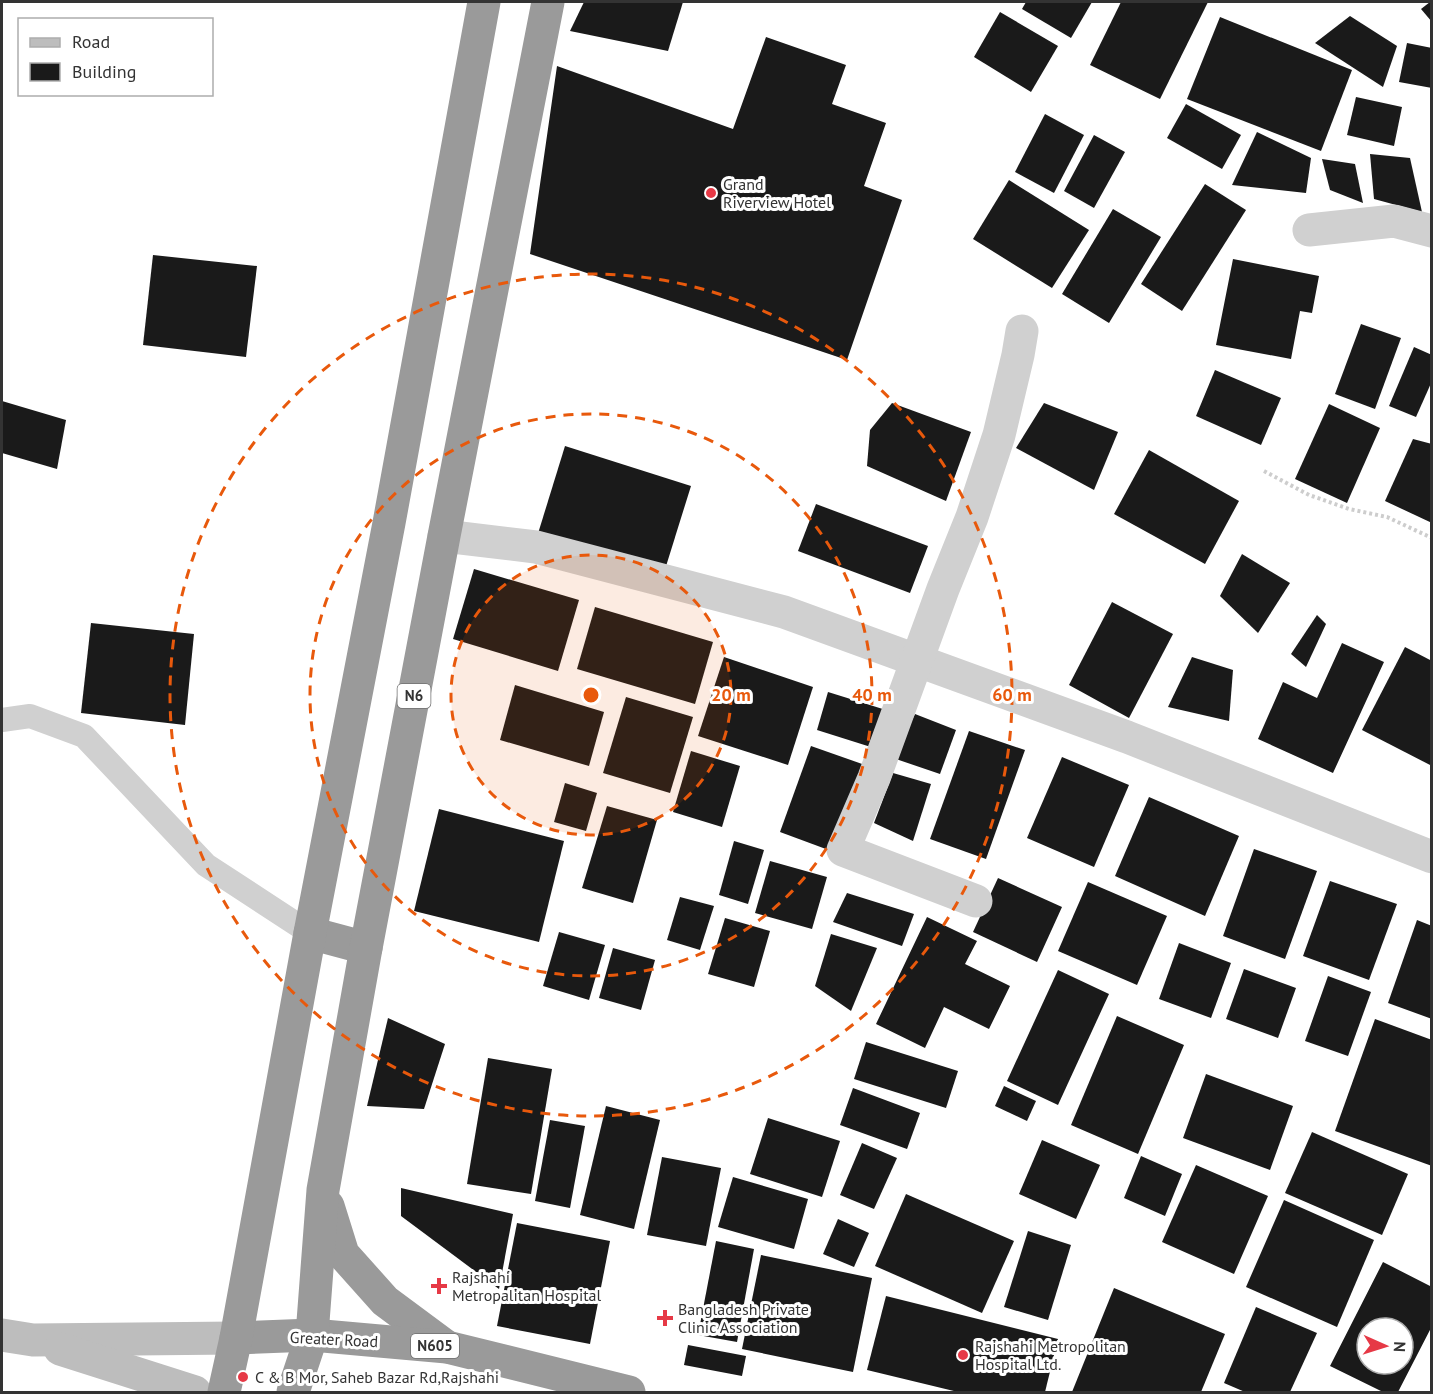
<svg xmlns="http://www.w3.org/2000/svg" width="1433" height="1394" viewBox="0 0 1433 1394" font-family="'PT Sans',sans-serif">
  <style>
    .building { fill: #1a1a1a; fill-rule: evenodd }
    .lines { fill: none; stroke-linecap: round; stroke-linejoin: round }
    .path { stroke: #cdcdcd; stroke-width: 4; stroke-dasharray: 3 3; stroke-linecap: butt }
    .lane { stroke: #d0d0d0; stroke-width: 24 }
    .street { stroke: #d0d0d0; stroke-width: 33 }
    .secondary { stroke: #bdbdbd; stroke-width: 33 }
    .highway { stroke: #9a9a9a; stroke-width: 33 }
    .ring { fill: none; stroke: #e8590c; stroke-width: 3; stroke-dasharray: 10 8 }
    .poi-dot { fill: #e63946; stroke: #fff; stroke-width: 2 }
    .labels { text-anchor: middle; stroke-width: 6; stroke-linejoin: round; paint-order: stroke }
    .shield { fill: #fff; stroke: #707070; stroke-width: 1.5 }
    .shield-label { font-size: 15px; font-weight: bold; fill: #333 }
    .poi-label { font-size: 16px; fill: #333; stroke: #fff; text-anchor: start }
    .street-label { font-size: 16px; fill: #333; stroke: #fff }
    .centre { fill: #e8590c; stroke: #fff; stroke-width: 3 }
    .ring-label { font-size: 18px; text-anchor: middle; font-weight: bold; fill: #e8590c; stroke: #fff; stroke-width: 6; stroke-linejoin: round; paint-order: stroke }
  </style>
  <rect width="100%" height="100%" fill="#fff"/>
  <g class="building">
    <path d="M584,2h99l-15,49 -98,-20z"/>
    <path d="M1026,2h66l-21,36 -49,-29z"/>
    <path d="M1121,2h87l-48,97 -70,-34z"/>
    <path d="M1430,2h2v20l-11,-13z"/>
    <path d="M1000,12l58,34 -27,46 -57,-35z"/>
    <path d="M1350,16l47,30 -14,41 -68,-44z"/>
    <path d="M1220,17l132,53 -31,81 -134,-52z"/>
    <path d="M766,37l80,28 -14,39 54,19 -22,63 38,14 -55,160 -317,-106 27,-188 176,63z"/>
    <path d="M1407,43l25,5v40l-33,-6z"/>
    <path d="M1356,97l46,10 -8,39 -47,-11z"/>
    <path d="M1186,104l55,31 -19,34 -55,-31z"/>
    <path d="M1045,114l39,21 -30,58 -39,-21z"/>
    <path d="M1257,132l54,26 -5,35 -74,-8z"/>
    <path d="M1094,135l31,17 -31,56 -30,-17z"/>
    <path d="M1370,154l40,4 12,54 -48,-13z"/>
    <path d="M1322,159l33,5 8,39 -33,-13z"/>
    <path d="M1009,180l80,50 -37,58 -79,-49z"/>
    <path d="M1205,184l41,26 -64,101 -41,-27z"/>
    <path d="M1113,209l48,28 -52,86 -47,-29z"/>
    <path d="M153,255l104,11 -11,91 -103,-12z"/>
    <path d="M1233,259l86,17 -7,37 -12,-2 -9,48 -75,-14z"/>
    <path d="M1361,324l40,14 -26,71 -40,-15z"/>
    <path d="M1414,347l18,8v26l-16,36 -27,-11z"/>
    <path d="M1215,370l66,28 -20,47 -65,-29z"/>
    <path d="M2,401l64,19 -9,49 -55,-16z"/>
    <path d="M892,403l79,29 -25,69 -79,-35 3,-36z"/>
    <path d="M1044,403l74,29 -24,58 -78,-42z"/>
    <path d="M1329,404l51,24 -33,75 -52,-24z"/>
    <path d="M1413,439l19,5v79l-47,-22z"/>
    <path d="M565,446l126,40 -29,93 -126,-39z"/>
    <path d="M1149,450l90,51 -34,63 -91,-50z"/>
    <path d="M816,504l112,42 -18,47 -112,-42z"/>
    <path d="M1242,554l48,29 -32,50 -38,-37z"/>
    <path d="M474,569l105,31 -21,71 -105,-32z"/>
    <path d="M1112,602l61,32 -44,84 -60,-33z"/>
    <path d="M595,607l118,35 -18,62 -118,-35z"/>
    <path d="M1317,615l9,9 -20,43 -15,-13z"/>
    <path d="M91,623l103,11 -9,91 -104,-12z"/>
    <path d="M1342,643l42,19 -51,111 -75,-34 25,-57 34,16z"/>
    <path d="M1405,647l27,14v105l-70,-36z"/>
    <path d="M724,657l89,30 -25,78 -90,-29z"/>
    <path d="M1192,657l41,13 -4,51 -61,-14z"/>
    <path d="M515,685l89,27 -15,54 -89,-26z"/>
    <path d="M828,692l58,18 -12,38 -57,-18z"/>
    <path d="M626,697l67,20 -23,76 -67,-20z"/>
    <path d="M915,714l41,16 -16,44 -47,-16z"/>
    <path d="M969,731l56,19 -39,109 -56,-20z"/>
    <path d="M811,746l54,19 -31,87 -54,-20z"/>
    <path d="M691,751l49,15 -18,61 -49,-15z"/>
    <path d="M1062,757l67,28 -35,82 -67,-29z"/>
    <path d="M893,773l38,11 -18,57 -39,-18z"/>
    <path d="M565,783l32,10 -11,38 -32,-9z"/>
    <path d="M1149,797l90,39 -34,80 -90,-40z"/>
    <path d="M607,806l50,14 -24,83 -51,-15z"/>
    <path d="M439,809l125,32 -25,101 -125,-31z"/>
    <path d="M734,841l30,9 -16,54 -29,-9z"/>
    <path d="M1254,849l63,22 -32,88 -62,-23z"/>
    <path d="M770,861l57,16 -15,52 -57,-16z"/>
    <path d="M998,878l64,29 -25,55 -64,-30z"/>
    <path d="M1330,881l67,23 -28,76 -66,-24z"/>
    <path d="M1088,882l79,34 -30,69 -79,-34z"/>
    <path d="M847,893l67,21 -12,32 -69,-24z"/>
    <path d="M680,897l34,9 -14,44 -33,-10z"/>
    <path d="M927,917l50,24 -12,23 45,22 -21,43 -45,-22 -19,41 -49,-24z"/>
    <path d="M725,918l45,13 -16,56 -46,-13z"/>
    <path d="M1417,920l15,6v93l-44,-16z"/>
    <path d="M559,932l46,13 -16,55 -46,-14z"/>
    <path d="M831,934l46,14 -26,63 -36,-25z"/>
    <path d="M1179,943l52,20 -20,55 -52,-19z"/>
    <path d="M613,948l42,12 -14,50 -42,-12z"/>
    <path d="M1244,969l52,19 -18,50 -52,-19z"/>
    <path d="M1058,970l51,24 -51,111 -51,-24z"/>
    <path d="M1328,976l43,16 -23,64 -43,-15z"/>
    <path d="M1117,1016l67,29 -46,109 -67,-29z"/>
    <path d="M388,1018l57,26 -21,65 -57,-3z"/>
    <path d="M1375,1019l57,21v126l-97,-35z"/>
    <path d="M866,1042l92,29 -12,37 -92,-29z"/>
    <path d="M488,1058l64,11 -21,125 -64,-10z"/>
    <path d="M1206,1074l87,32 -23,64 -87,-32z"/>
    <path d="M1004,1086l32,15 -9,20 -32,-15z"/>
    <path d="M853,1088l67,25 -13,36 -67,-24z"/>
    <path d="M606,1106l54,14 -26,109 -54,-14z"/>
    <path d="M768,1118l72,23 -18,56 -72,-23z"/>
    <path d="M550,1120l35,6 -15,82 -35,-7z"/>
    <path d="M1312,1132l96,42 -26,61 -97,-42z"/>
    <path d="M1042,1140l58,25 -24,54 -57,-25z"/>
    <path d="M862,1143l35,15 -23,51 -34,-14z"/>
    <path d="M1141,1156l41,18 -17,42 -41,-18z"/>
    <path d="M662,1157l59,11 -15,78 -59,-11z"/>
    <path d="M1196,1165l72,31 -34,78 -72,-32z"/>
    <path d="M733,1177l75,22 -14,50 -76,-22z"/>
    <path d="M401,1188l112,26 -14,75 -98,-73z"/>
    <path d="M906,1194l108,47 -32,72 -107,-47z"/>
    <path d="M1284,1200l90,40 -37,87 -91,-40z"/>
    <path d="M838,1219l31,14 -15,34 -31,-13z"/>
    <path d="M517,1223l93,18 -20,103 -93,-18z"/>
    <path d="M1028,1231l43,14 -23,75 -44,-13z"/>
    <path d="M716,1241l38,8 -17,93 -39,-7z"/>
    <path d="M761,1255l111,23 -19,94 -111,-23z"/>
    <path d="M1383,1262l49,25v39l-34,66h-15l-53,-26zM1367,1328h36v36h-36z"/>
    <path d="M1114,1288l111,46 -24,58h-129z"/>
    <path d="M886,1296l172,43 -13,53h-87l-91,-22z"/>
    <path d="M1256,1307l61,26 -27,59h-45l-21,-9z"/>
    <path d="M688,1345l58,11 -4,20 -58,-11z"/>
  </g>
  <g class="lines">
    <path class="path" d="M1264,471l45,24 40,14 38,8 45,21"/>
    <path class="lane" d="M2,720l28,-4 54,20 122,129 104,68"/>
    <g class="street">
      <path d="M1309,230l85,-9 38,10"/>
      <path d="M444,536l92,11 248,65 343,125 305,120"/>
      <path d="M976,901l-133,-51 31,-72 69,-189 29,-72 27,-82 19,-80 4,-24"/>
    </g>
    <g class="secondary">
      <path d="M2,1335l31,5 203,-2"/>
      <path d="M60,1349l135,43"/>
    </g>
    <g class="highway">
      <path d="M310,933l56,15"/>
      <path d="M328,1206l15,48 42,47 62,46"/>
      <path d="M236,1338l76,-3 135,12 182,45"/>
      <path d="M224,1392l12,-54 74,-405 79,-410 95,-521"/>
      <path d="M293,1392l19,-57 11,-145 43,-242 78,-412 104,-534"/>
    </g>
  </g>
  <circle cx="591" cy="695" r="140" fill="#e8590c" fill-opacity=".12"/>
  <g class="ring">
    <circle cx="591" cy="695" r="140"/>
    <circle cx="591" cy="695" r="281"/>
    <circle cx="591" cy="695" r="421"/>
  </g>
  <g class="poi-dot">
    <circle cx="711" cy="193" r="6"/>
    <path d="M436 1277h6v6h6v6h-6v6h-6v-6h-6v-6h6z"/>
    <path d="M662 1309h6v6h6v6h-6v6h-6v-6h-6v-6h6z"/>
    <circle cx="963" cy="1355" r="6"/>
    <circle cx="243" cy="1377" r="6"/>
  </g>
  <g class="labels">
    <g class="shield">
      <rect x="397.5" y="684" width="33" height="24" rx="4.5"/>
      <rect x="411" y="1334" width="48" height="24" rx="4.5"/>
    </g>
    <g class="shield-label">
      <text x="414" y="701">N6</text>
      <text x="435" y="1351">N605</text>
    </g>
    <g class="poi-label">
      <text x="723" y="190">Grand<tspan x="723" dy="18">Riverview Hotel</tspan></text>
      <text x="452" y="1283">Rajshahi<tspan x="452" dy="18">Metropalitan Hospital</tspan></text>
      <text x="678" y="1315">Bangladesh Private<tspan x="678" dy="18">Clinic Association</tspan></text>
      <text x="975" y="1352">Rajshahi Metropolitan<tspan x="975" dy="18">Hospital Ltd.</tspan></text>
      <text x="255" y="1383">C &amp; B Mor, Saheb Bazar Rd,Rajshahi</text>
    </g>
    <g class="street-label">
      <text transform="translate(334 1339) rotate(3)" y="6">Greater Road</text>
    </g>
  </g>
  <circle cx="591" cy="695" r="9" class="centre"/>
  <g class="ring-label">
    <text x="731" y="701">20 m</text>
    <text x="872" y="701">40 m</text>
    <text x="1012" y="701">60 m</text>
  </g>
  <rect width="1433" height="1394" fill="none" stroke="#333333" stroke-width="6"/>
  <rect x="18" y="18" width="195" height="78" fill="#ffffff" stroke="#adadad" stroke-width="1.5"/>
  <rect x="30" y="38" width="30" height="9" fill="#bdbdbd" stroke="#adadad" stroke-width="1.5"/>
  <text x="72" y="48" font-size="18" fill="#333333">Road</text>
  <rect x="30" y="63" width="30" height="18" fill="#1a1a1a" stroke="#adadad" stroke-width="1.5"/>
  <text x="72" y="78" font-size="18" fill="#333333">Building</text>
  <g transform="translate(1385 1346) rotate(93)"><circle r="28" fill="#ffffff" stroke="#adadad" stroke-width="1.5"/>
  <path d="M0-4.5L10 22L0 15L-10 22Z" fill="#e63946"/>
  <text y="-9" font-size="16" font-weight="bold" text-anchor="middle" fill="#333333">N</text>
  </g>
</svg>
